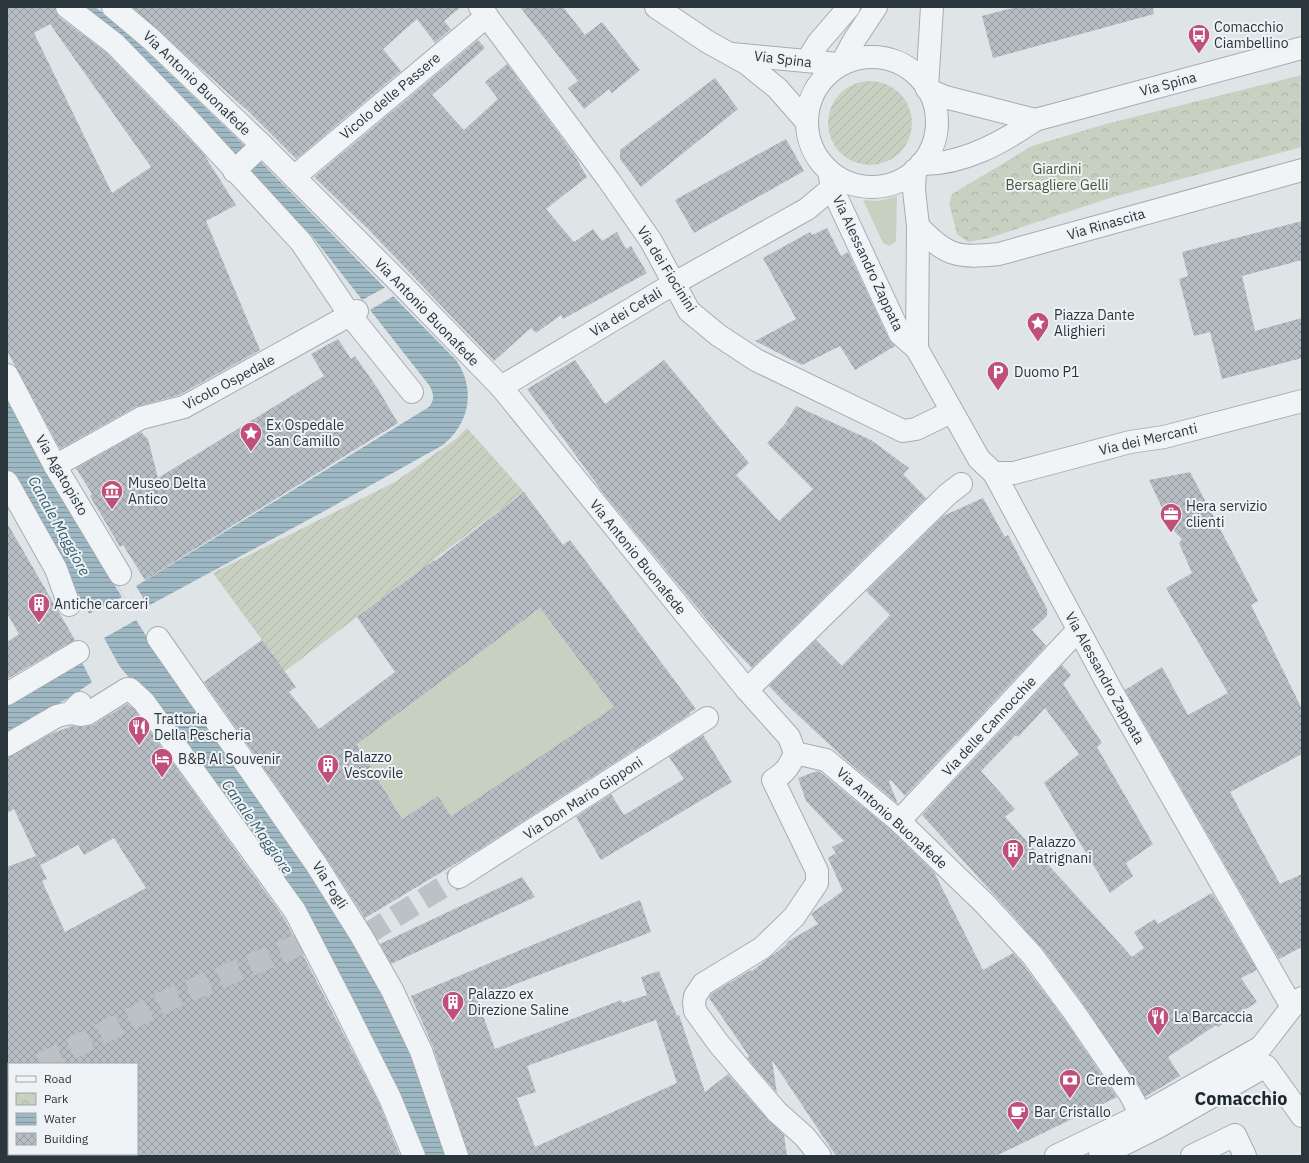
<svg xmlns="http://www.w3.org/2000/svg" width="1309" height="1163" viewBox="0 0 1309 1163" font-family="'IBM Plex Sans',sans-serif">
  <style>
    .grass { fill: #c8d0c1 }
    .park { fill: url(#park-crowns) }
    .garden { fill: url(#garden-furrows) }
    .water { fill: url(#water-rules) }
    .pier { fill: #dfe4e7 }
    .building { fill: url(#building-cross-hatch); fill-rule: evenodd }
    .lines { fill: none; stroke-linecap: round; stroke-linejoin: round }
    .minor-tunnel { stroke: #bbc1c5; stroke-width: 22; stroke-dasharray: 22 11; stroke-linecap: butt }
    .minor-casing { stroke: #a5acb0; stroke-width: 24 }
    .minor { stroke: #f1f4f6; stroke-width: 22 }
    .labels { text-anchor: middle; stroke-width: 4; stroke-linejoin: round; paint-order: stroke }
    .poi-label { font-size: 14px; fill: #2a353c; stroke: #eef2f5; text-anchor: start }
    .street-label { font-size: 14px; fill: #2a353c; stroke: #eef2f5 }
    .park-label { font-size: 14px; fill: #455738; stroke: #eef2f5 }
    .water-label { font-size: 15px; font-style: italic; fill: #385b6c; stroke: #eef2f5 }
    .district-label { font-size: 18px; font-weight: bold; fill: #1c262d; stroke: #eef2f5 }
  </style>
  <defs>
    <pattern id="park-crowns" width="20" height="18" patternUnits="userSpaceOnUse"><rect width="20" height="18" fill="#c8d0c1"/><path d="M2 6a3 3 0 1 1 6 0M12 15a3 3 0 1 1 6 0" fill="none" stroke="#acb3a7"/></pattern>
    <pattern id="garden-furrows" width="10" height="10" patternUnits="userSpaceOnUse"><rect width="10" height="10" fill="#c8d0c1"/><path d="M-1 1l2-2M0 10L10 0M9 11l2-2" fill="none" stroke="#acb3a7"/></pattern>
    <pattern id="water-rules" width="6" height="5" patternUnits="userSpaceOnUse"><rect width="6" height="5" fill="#9eb8c4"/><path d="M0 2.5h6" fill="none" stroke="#8196a0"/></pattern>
    <pattern id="building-cross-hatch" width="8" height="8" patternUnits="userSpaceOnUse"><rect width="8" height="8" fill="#b7bec3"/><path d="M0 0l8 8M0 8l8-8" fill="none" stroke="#959ba0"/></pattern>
  </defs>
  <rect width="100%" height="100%" fill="#dfe4e7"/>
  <g class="grass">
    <path d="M897,196l-1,45c-5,5 -7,6 -13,2l-20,-43 15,1z"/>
    <path d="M540,608l74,99 -163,109 -13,-20 -36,23 -41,-69 -3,-7z"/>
  </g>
  <path class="park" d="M1302,75v72l-189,50 -124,41 -21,4 -11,-8 -8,-31 3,-9 80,-48 74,-22z"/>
  <g class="garden">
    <circle cx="870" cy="123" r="42"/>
    <path d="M467,428l57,64 -247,185 -15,-37 -49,-67 182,-91 61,-43z"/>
  </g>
  <g class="water">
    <path d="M72,7h23l25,19 128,123 208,211c20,29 14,63 -13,85l-115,64 -180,97 -12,-20 293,-179c6,-8 5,-13 0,-22l-117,-149 -68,-67z"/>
    <path d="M7,393l145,252 96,136 102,154 55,99 45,122h-32l-62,-145 -236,-344 -113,67v-33l96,-63 -96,-169z"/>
  </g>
  <g class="pier">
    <path d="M386,287l8,9 -26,15 -8,-10z"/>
    <path d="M114,580l39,64 -1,1 -16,-25 -32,18 16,29 13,15 -2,1 -12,-13 -43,26 -1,-2 17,-12 -15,-29 24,-15 -22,-36 2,-1 7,13 34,-17 -10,-16z"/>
  </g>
  <g class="building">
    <path d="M7,7h48l4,10 48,36 96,100 33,52 -30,16 54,129 -81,45 -44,12 -75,42 -53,-98zM50,24l101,143 -39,26 -78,-160z"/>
    <path d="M132,7h329l-17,14 7,8 -16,14 -18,-24 -34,30 18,22 -105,88 -47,-47z"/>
    <path d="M520,7h43l22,28 17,-13 38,48 -28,23 -3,-4 -25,20 -16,-21 10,-7z"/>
    <path d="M1016,7h137l1,7 -161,44 -11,-42z"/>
    <path d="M478,40l7,8 -53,47 32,35 34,-31 -13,-17 22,-18 68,92 12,21 -41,32 28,33 19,-13 9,12 15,-9 9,17 5,-3 16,27 -84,46 -2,-4 -25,18 -5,-5 -37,33 -125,-131 -55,-53z"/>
    <path d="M715,78l23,31 -97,78 -21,-28v-9z"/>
    <path d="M786,139l18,32 -110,62 -19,-33z"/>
    <path d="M1302,221v39l-60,16 13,55 47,-13v40l-80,21 -12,-47 -16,4 -15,-57 9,-3 -6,-24z"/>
    <path d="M827,228l14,28 7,-4 41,87 6,7 -40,24 -15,-24 -38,19 -47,-24 41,-22 -33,-61 47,-26 2,3z"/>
    <path d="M338,339l13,20 4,-3 23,33 20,34 -253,157 -22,-35 -3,2 -30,-51 2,-2 -16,-26 65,-36 7,7 10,39 166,-102 -13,-22z"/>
    <path d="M575,360l30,44 59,-44 85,103 -13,12 43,46 34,-32 -46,-46 18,-19 11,-18 75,34 38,28 -6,6 23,24 -174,170 -35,-36 -113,-138 -77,-105z"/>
    <path d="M1190,472l68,129 -7,4 51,104v45l-72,38 50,92 22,-10v73l-23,12 -154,-269 37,-23 26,48 40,-22 -62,-105 26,-15 -13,-30 3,-4 -10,-10 -23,-49z"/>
    <path d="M524,492l39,53 7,-5 126,169 -7,4 1,1 -215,138 -110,66 -39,-61 -122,-175 58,-42 34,47 -7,5 30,37 76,-57 -38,-55 77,-57 1,1zM540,608l74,99 -163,109 -13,-20 -36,23 -45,-75z"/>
    <path d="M983,498l22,39 3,-2 39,74v7l-15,14 14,16 -141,150 -14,-16 -2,2 9,22 -53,-45 -58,-54 -18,-19 47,-46 26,26 48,-51 -24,-24 77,-75z"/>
    <path d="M7,523l68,117 -68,39v-37l12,-8 -12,-21z"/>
    <path d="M1062,665l9,10 -8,9 39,59 -5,4 56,97 -27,19 7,13 -23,17 -66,-110 35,-29 -34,-46 -27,29 -2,-2 -35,36 34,38 -10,8 127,140 12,-9 -10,-16 21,-13 3,5 54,-31 45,77 -16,8 16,24 -39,25 -2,-2 -48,32 12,19 -35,21 -61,-92 -42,-57 -120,-133z"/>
    <path d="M127,704l8,6 149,208 95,185 21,53h-263v-92h-130v-197l29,-11 -22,-47 -7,4v-55l46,-25 19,-7 11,1 10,-2zM114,838l32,50 -81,44 -23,-51 5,-2 -11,-23 5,9 37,-20 6,10z"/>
    <path d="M703,735l29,47 -131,78 -25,-43 35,-23 13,21 60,-36 -15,-22z"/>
    <path d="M817,771l3,1 71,58 43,42 49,98 30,-17 9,10 42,56 53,78 -121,59h-160l-64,-96 5,33 -30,-35 2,-2 -40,-58 3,-5 39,-23 1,1 34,-26 1,-3 31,-18 -7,-10 1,-1 31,-22 -15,-33 8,-5 -4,-6 12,-6 -38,-40 -8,-23z"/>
    <path d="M522,877l13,20 -144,67 -11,-20z"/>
    <path d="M640,900l11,32 -174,67 18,50 126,-49 1,3 25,-8 -6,-18 18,-6 18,45 2,-1 26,77 23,-18 40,46 16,15 3,21h-318l-36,-109 -22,-51zM656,1020l21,63 -142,64 -18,-49 19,-6 -9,-26z"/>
  </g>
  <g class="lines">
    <g class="minor-tunnel">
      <path d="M367,934l92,-57"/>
      <path d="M41,1064l129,-65 140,-59"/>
      <path d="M7,1081l2,-1"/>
    </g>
    <g class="minor-casing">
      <g id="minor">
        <path d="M67,7l48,37 73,75 113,123 49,73 62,77"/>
        <path d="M113,7l38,32 111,106 138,138 101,104 246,303 42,47 6,16"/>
        <path d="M480,7l128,172 43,62 38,70 29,24 38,25 147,71 13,-2 35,-17"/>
        <path d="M656,7l52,35 38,21 31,25 29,33"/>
        <path d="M732,54l106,10"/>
        <circle cx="872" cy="122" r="65"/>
        <path d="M807,61l11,-18 31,-36"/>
        <path d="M843,61l10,-19 23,-35"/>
        <path d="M927,88l5,-81"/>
        <path d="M927,89l18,8 90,23"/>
        <path d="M921,164c41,1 81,-21 114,-44l267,-72"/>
        <path d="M915,170l-1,20 4,36 -1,123"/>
        <path d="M234,171l28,-26"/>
        <path d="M829,171l3,17 68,146 17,15 62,110 15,14 117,217 181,317"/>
        <path d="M294,177l193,-161"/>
        <path d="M918,226c29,31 40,32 81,28l303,-84"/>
        <path d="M7,375l48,91 65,108"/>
        <path d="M501,387l172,-103 134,-75 25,-21"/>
        <path d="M55,466l86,-48 43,-11 173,-96"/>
        <path d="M994,473h20l116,-31 34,-5 138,-36"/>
        <path d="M7,482l49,87 13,36"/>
        <path d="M158,638l158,226 46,73 30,53 29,61 36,105"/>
        <path d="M747,690l201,-196 13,-10"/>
        <path d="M7,694l71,-42"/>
        <path d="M70,713l11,2 6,-1 40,-25h3l14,13 151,209 47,91 48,96 24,58"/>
        <path d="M7,745l50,-29 13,-3 10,-10"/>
        <path d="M795,753c-5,13 -10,20 -22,27l44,91v12l-23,34 -32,31 -59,36 -8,12 -1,7 1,8 24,33 58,68 28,25 15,19"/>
        <path d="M795,753l31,7 73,61 85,82 48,52 42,57 56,82 11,21"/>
        <path d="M899,821l179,-191"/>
        <path d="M459,877l248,-159"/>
        <path d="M1056,1156l85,-41 120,-68 31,-40 10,-9"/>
        <path d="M1100,1156l58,-29 108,-61 36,50"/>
        <path d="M1192,1156l43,-21 10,21"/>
      </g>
    </g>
    <use href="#minor" class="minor"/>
  </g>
  <defs>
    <g id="bus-pin" transform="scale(1.15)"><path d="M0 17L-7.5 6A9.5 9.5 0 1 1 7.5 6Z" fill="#c0507a" stroke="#eef2f5"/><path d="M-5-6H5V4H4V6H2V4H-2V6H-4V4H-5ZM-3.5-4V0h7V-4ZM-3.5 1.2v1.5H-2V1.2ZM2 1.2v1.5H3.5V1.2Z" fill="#fff"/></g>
    <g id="sight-pin" transform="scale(1.15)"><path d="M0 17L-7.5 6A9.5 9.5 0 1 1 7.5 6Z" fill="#c0507a" stroke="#eef2f5"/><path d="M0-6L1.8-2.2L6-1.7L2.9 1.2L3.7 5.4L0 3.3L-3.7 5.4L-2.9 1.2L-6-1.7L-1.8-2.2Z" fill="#fff"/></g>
    <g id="parking-pin" transform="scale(1.15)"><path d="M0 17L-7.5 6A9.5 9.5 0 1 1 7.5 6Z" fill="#c0507a" stroke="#eef2f5"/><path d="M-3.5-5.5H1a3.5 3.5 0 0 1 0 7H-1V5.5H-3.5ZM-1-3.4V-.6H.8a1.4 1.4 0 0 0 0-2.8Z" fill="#fff"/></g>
    <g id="museum-pin" transform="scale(1.15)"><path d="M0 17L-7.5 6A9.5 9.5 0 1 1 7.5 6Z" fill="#c0507a" stroke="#eef2f5"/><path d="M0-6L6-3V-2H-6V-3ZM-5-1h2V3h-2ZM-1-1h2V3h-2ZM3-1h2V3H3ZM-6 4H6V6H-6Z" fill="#fff"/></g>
    <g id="office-pin" transform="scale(1.15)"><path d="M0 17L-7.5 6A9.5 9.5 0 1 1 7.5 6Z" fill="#c0507a" stroke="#eef2f5"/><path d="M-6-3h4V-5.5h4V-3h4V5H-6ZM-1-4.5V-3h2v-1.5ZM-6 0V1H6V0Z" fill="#fff"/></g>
    <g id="building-pin" transform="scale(1.15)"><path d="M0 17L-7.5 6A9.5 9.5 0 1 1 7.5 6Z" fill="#c0507a" stroke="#eef2f5"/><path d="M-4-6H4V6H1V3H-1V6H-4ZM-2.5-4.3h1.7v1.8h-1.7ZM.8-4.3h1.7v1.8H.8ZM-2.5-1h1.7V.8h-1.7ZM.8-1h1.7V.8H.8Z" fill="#fff"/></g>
    <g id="restaurant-pin" transform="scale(1.15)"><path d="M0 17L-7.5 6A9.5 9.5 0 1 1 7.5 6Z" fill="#c0507a" stroke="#eef2f5"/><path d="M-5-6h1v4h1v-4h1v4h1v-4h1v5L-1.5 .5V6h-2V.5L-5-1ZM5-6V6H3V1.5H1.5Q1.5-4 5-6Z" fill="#fff"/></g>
    <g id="hotel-pin" transform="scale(1.15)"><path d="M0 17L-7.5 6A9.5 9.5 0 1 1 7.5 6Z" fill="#c0507a" stroke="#eef2f5"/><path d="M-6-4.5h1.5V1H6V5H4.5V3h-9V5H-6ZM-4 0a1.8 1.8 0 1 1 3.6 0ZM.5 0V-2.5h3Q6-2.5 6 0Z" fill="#fff"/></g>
    <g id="bank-pin" transform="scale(1.15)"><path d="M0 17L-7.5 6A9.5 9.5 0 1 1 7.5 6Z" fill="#c0507a" stroke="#eef2f5"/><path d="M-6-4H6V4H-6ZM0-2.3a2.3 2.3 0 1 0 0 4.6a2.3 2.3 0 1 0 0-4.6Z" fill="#fff"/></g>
    <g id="cafe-pin" transform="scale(1.15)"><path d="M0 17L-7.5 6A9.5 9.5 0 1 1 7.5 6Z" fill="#c0507a" stroke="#eef2f5"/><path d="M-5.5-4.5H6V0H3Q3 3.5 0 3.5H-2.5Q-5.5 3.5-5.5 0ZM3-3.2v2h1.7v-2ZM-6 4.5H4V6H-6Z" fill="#fff"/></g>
  </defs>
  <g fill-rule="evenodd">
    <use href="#bus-pin" x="1199" y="35"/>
    <use href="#sight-pin" x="1038" y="323"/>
    <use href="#parking-pin" x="998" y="372"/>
    <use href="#sight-pin" x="251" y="433"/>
    <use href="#museum-pin" x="112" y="491"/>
    <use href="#office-pin" x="1171" y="514"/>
    <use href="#building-pin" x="39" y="604"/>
    <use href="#restaurant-pin" x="139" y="727"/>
    <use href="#hotel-pin" x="162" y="759"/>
    <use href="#building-pin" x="328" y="765"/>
    <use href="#building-pin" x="1013" y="850"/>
    <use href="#building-pin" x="453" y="1002"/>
    <use href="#restaurant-pin" x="1158" y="1017"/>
    <use href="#bank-pin" x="1070" y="1080"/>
    <use href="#cafe-pin" x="1018" y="1112"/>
  </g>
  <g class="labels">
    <g class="poi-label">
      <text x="1214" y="32">Comacchio<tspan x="1214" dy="16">Ciambellino</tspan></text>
      <text x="1054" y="320">Piazza Dante<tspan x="1054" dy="16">Alighieri</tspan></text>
      <text x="1014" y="377">Duomo P1</text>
      <text x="266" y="430">Ex Ospedale<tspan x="266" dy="16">San Camillo</tspan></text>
      <text x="128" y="488">Museo Delta<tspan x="128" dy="16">Antico</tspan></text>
      <text x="1186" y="511">Hera servizio<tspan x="1186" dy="16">clienti</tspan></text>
      <text x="54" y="609">Antiche carceri</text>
      <text x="154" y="724">Trattoria<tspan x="154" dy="16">Della Pescheria</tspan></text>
      <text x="344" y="762">Palazzo<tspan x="344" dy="16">Vescovile</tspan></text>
      <text x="178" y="764">B&amp;B Al Souvenir</text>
      <text x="1028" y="847">Palazzo<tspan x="1028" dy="16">Patrignani</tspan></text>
      <text x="468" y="999">Palazzo ex<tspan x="468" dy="16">Direzione Saline</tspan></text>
      <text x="1174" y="1022">La Barcaccia</text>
      <text x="1086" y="1085">Credem</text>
      <text x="1034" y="1117">Bar Cristallo</text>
    </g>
    <g class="street-label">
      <text transform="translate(783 59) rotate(7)" y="5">Via Spina</text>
      <text transform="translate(197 83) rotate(44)" y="5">Via Antonio Buonafede</text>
      <text transform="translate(1168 84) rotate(-15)" y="5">Via Spina</text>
      <text transform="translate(390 96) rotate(-40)" y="5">Vicolo delle Passere</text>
      <text transform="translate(1106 224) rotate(-16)" y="5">Via Rinascita</text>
      <text transform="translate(868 263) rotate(65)" y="5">Via Alessandro Zappata</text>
      <text transform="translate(667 269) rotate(58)" y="5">Via dei Fiocinini</text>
      <text transform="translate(427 312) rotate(46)" y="5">Via Antonio Buonafede</text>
      <text transform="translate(626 312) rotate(-31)" y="5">Via dei Cefali</text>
      <text transform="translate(229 382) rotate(-28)" y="5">Vicolo Ospedale</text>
      <text transform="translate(1148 439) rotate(-13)" y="5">Via dei Mercanti</text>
      <text transform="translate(62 475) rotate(60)" y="5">Via Agatopisto</text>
      <text transform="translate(638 557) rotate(51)" y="5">Via Antonio Buonafede</text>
      <text transform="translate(1105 678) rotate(61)" y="5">Via Alessandro Zappata</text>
      <text transform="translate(989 726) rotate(-47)" y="5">Via delle Cannocchie</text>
      <text transform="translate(583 798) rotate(-33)" y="5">Via Don Mario Gipponi</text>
      <text transform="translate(892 818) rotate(42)" y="5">Via Antonio Buonafede</text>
      <text transform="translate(330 885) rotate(58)" y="5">Via Fogli</text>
    </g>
    <g class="park-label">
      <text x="1057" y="174">Giardini<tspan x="1057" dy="16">Bersagliere Gelli</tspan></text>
    </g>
    <g class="water-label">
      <text transform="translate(59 526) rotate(61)" y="5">Canale Maggiore</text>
      <text transform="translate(257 827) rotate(55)" y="5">Canale Maggiore</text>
    </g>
    <g class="district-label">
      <text x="1241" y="1105">Comacchio</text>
    </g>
  </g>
  <rect width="1309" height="1163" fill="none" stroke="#2a353c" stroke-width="16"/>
  <rect x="8" y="1063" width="130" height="92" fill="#eef2f5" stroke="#a0a6ab"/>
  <rect x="16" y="1076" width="20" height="6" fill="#f1f4f6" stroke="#a0a6ab"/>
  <text x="44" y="1083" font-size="12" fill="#2a353c">Road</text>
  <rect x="16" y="1093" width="20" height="12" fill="url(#park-crowns)" stroke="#a0a6ab"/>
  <text x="44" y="1103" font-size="12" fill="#2a353c">Park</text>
  <rect x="16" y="1113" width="20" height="12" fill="url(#water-rules)" stroke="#a0a6ab"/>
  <text x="44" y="1123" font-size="12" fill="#2a353c">Water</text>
  <rect x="16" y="1133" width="20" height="12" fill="url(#building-cross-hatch)" stroke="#a0a6ab"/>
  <text x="44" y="1143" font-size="12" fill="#2a353c">Building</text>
</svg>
